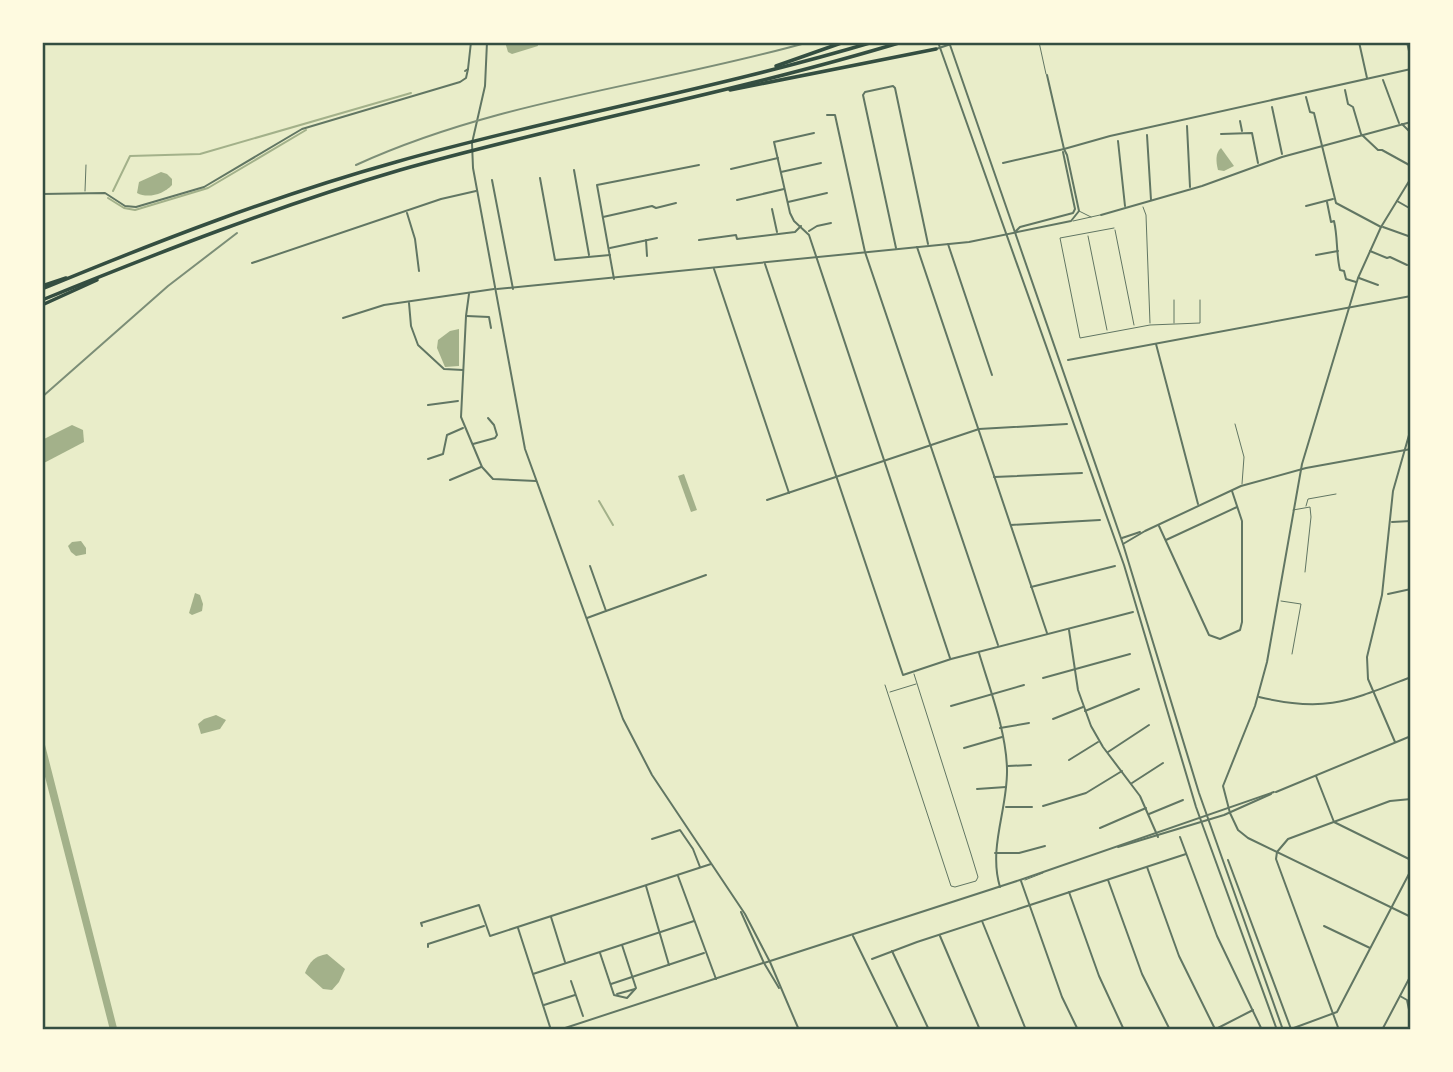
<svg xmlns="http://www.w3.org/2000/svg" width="1453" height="1072" viewBox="0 0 1453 1072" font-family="'Work Sans',sans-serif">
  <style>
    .water { fill: #a3b18a }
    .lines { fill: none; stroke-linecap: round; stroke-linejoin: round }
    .stream { stroke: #a3b18a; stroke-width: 2 }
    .service { stroke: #617663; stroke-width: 1 }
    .minor { stroke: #617663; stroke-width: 2 }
    .tertiary { stroke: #617663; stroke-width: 2 }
    .motorway { stroke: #344e41; stroke-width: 3.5 }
    .rail { stroke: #7c8e77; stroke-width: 2 }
    .neatline { fill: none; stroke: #344e41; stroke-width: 2.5 }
  </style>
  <rect width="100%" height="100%" fill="#e9edc9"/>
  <g class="water">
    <path d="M505,42h32l1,4 -26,8 -4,-2z"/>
    <path d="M1221,148l13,18 -10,5 -6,-1c-2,-8 -3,-17 3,-22z"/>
    <path d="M161,172l6,2 5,5v6c-8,9 -24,14 -35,8l2,-11z"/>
    <path d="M459,329v37l-14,1 -8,-19 1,-8 12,-9z"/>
    <path d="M72,425l11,5 1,12 -42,22v-24z"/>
    <path d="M684,474l13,36 -6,2 -13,-36z"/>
    <path d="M81,541l5,7v6l-10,2 -5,-4 -3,-6 4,-4z"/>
    <path d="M195,593l5,2 3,9 -1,7 -10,4 -3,-2z"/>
    <path d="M216,715l10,5 -6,9 -19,5 -3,-10 6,-5z"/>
    <path d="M42,733l75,295 1,2h-8l-68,-265z"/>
    <path d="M327,954l18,15 -6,13 -7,8 -9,-1 -18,-16c5,-12 10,-17 22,-19z"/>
  </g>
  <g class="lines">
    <g class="stream">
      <path d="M113,191l17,-35 70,-2 211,-61"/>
      <path d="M108,198l16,10 11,2 73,-22 98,-58"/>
      <path d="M599,501l14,24"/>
    </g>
    <g class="service">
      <path d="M1039,42l7,32"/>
      <path d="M85,191l1,-26"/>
      <path d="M1143,207l3,8 4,108"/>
      <path d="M1079,211l12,6"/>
      <path d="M1073,221l27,-6"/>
      <path d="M1114,228l-54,10 20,100 70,-13 50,-2v-23"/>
      <path d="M1115,230l19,95"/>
      <path d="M1088,236l19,94"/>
      <path d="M1174,323v-23"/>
      <path d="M1235,424l9,33 -2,27"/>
      <path d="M1306,506l2,-7 28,-5"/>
      <path d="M1293,510l17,-3 1,10 -6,55"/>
      <path d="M1281,601l20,3 -9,50"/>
      <path d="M885,685l66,201 4,1 21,-6 2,-4 -7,-23 -57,-180"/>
      <path d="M890,692l26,-8"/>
      <path d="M1025,880l18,-7"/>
    </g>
    <g class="minor">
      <path d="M1359,42l8,36"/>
      <path d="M1407,42l4,18"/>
      <path d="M465,71l3,-2 3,-27"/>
      <path d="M1383,80l16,43"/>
      <path d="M1345,90l3,14 5,3 8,27 17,16h4l29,16"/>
      <path d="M1306,97l4,15 4,1 22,90 45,24"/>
      <path d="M1272,107l10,47"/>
      <path d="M827,115h8l30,137 133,393"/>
      <path d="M1240,121l2,10"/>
      <path d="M1402,124l9,9"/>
      <path d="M1187,126l3,61"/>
      <path d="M814,133l-40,9 16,71 4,8 15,14 141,423"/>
      <path d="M1221,134l31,-1 6,30"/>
      <path d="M1147,135l4,65"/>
      <path d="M1118,141l7,65"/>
      <path d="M1003,163l61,-14 -17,-74"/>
      <path d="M731,169l47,-11"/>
      <path d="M574,170l15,85"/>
      <path d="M781,172l40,-9"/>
      <path d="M540,178l15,82 55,-5"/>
      <path d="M492,180l21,109"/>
      <path d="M42,194l63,-1 20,13 11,1 68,-20 98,-58 158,-47 6,-4 2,-9"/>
      <path d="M737,200l47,-11"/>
      <path d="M1397,201l14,8"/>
      <path d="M788,202l39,-9"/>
      <path d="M1327,202l4,20 3,-1c4,17 2,33 6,49l4,1 2,8 10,3"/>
      <path d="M1306,206l27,-7"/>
      <path d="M772,209l5,23"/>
      <path d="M407,213l8,26 4,32"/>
      <path d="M1101,215l101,-29 80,-29 129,-35"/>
      <path d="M603,217l49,-11 4,2 20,-5"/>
      <path d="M1383,227l28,10"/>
      <path d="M809,231l8,-5 14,-3"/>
      <path d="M646,240l1,16"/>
      <path d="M699,240l37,-5 1,4 58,-7 6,-6"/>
      <path d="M948,244l44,131"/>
      <path d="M917,247l130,386"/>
      <path d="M610,248l47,-10"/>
      <path d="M896,248l-33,-153 2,-3 28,-6 2,2 33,156"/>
      <path d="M1370,251l17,7 3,-1 17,8"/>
      <path d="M1316,255l22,-4"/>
      <path d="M252,263l189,-64 35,-8"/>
      <path d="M765,264l138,411 48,-16 182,-47"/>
      <path d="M714,269l75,224"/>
      <path d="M1359,278l19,7"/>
      <path d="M614,279l-17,-94 102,-20"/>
      <path d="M469,294l-3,22 -5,101 21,50 11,12 43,2"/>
      <path d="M409,303l2,23 7,19 26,24 19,1"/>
      <path d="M467,316l22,1 2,11"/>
      <path d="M343,318l41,-13 110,-16"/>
      <path d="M1156,344l42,160"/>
      <path d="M1068,360l343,-64"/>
      <path d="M428,405l30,-4"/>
      <path d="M473,444l22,-6 2,-3 -3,-10 -6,-7"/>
      <path d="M428,459l15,-5 4,-19 16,-7"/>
      <path d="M994,477l88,-4"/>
      <path d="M450,480l31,-13"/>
      <path d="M767,500l212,-71 88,-5"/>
      <path d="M1392,522l19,-1"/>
      <path d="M1011,525l89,-5"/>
      <path d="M1159,526l50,109 11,4 20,-9 2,-8v-101l-10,-30"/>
      <path d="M1122,538l18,-6"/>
      <path d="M1166,540l71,-33"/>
      <path d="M1123,544l22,-13 96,-45 65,-18 105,-19"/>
      <path d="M1031,587l84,-21"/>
      <path d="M1388,594l23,-5"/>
      <path d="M606,611l100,-36"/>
      <path d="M587,618l19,-7 -16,-45"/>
      <path d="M1069,630l9,60 13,36 12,21 37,49 18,41"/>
      <path d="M979,653c11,37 27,77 28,116 1,40 -19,78 -7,118"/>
      <path d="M1043,678l87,-24"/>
      <path d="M1259,697c67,16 90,4 152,-20"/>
      <path d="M951,706l73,-21"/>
      <path d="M1085,711l54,-22"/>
      <path d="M1053,719l30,-12"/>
      <path d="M1000,728l29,-5"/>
      <path d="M1395,742l-27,-63 -1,-22 15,-62 11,-104 18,-63"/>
      <path d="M964,748l38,-11"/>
      <path d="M1108,752l41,-27"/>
      <path d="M1069,760l29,-18"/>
      <path d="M1008,766l23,-1"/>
      <path d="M1316,776l18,46 77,38"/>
      <path d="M1132,783l31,-20"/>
      <path d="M977,789l29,-2"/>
      <path d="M1043,806l43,-13 36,-22"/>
      <path d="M1006,807h26"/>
      <path d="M1230,813l8,17 10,8 163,79"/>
      <path d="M1149,814l34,-14"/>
      <path d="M1100,828l46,-20"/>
      <path d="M1180,837l37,99 45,94"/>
      <path d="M652,839l28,-9 13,19 7,18"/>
      <path d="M995,853h24l26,-7"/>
      <path d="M1228,860l63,169"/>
      <path d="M1147,867l32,89 36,73"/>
      <path d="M678,876l38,103"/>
      <path d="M1108,880l34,94 28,56"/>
      <path d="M1021,881l41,116 16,33"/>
      <path d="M646,886l23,79"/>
      <path d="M1069,892l30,84 25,54"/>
      <path d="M551,917l14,45"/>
      <path d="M982,921l44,109"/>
      <path d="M422,926l-1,-3 58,-18 11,31 221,-72"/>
      <path d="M1324,926l46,22"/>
      <path d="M518,928l33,102"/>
      <path d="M853,936l45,92"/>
      <path d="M940,936l40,94"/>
      <path d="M428,947v-3l56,-18"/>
      <path d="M892,951l37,79"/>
      <path d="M600,953l14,42 13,3 9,-10 -14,-43"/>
      <path d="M872,959l45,-17 269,-88"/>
      <path d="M533,974l161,-53"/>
      <path d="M571,981l12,35"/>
      <path d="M611,984l93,-31"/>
      <path d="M617,994l18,-5"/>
      <path d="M1400,996l7,4 4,19"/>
      <path d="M544,1005l31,-10"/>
      <path d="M1291,1029l46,-17 74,-142"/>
      <path d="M559,1030l204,-67"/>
      <path d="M1214,1030l39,-20"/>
      <path d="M1339,1030l-63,-171 1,-7 11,-13 102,-38 21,-2"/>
      <path d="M1382,1030l29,-55"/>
    </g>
    <g class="tertiary">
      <path d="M487,42l-2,44 -13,57 1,25 52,281 98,270 29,56 93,139 25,48 29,68"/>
      <path d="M938,42l186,523 72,242 81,223"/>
      <path d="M942,42l7,2"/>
      <path d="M949,42l174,502 76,249 84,237"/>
      <path d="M936,49l18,-6"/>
      <path d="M1064,149l46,-13 301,-67"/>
      <path d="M1016,231l4,-4 53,-14 2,-4 -12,-57"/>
      <path d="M497,289l472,-47 102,-21 8,-10 -12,-56 -3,-6"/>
      <path d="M1276,792l135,-56"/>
      <path d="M1230,813l-7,-27 32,-80 12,-44 35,-198 56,-186 23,-51 30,-49"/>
      <path d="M1118,847l106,-32 47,-21"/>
      <path d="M741,912l23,51 15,25"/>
      <path d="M764,963l259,-84 251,-87"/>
    </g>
    <g class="motorway">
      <path d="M955,43l2,-1"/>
      <path d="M776,66l68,-24"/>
      <path d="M730,90l206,-41"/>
      <path d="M42,286l24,-8"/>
      <path d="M42,289c116,-48 232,-93 354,-127 158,-45 320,-73 477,-120"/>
      <path d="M42,300c118,-48 235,-94 358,-130 166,-47 337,-78 502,-128"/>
      <path d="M42,305l55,-25"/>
    </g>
    <g class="rail">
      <path d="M356,165c144,-66 302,-80 453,-123"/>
      <path d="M42,397l126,-111 69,-53"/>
    </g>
  </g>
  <rect width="1453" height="1072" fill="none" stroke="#fefae0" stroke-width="88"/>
  <rect x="44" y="44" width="1365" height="984" class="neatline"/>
</svg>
